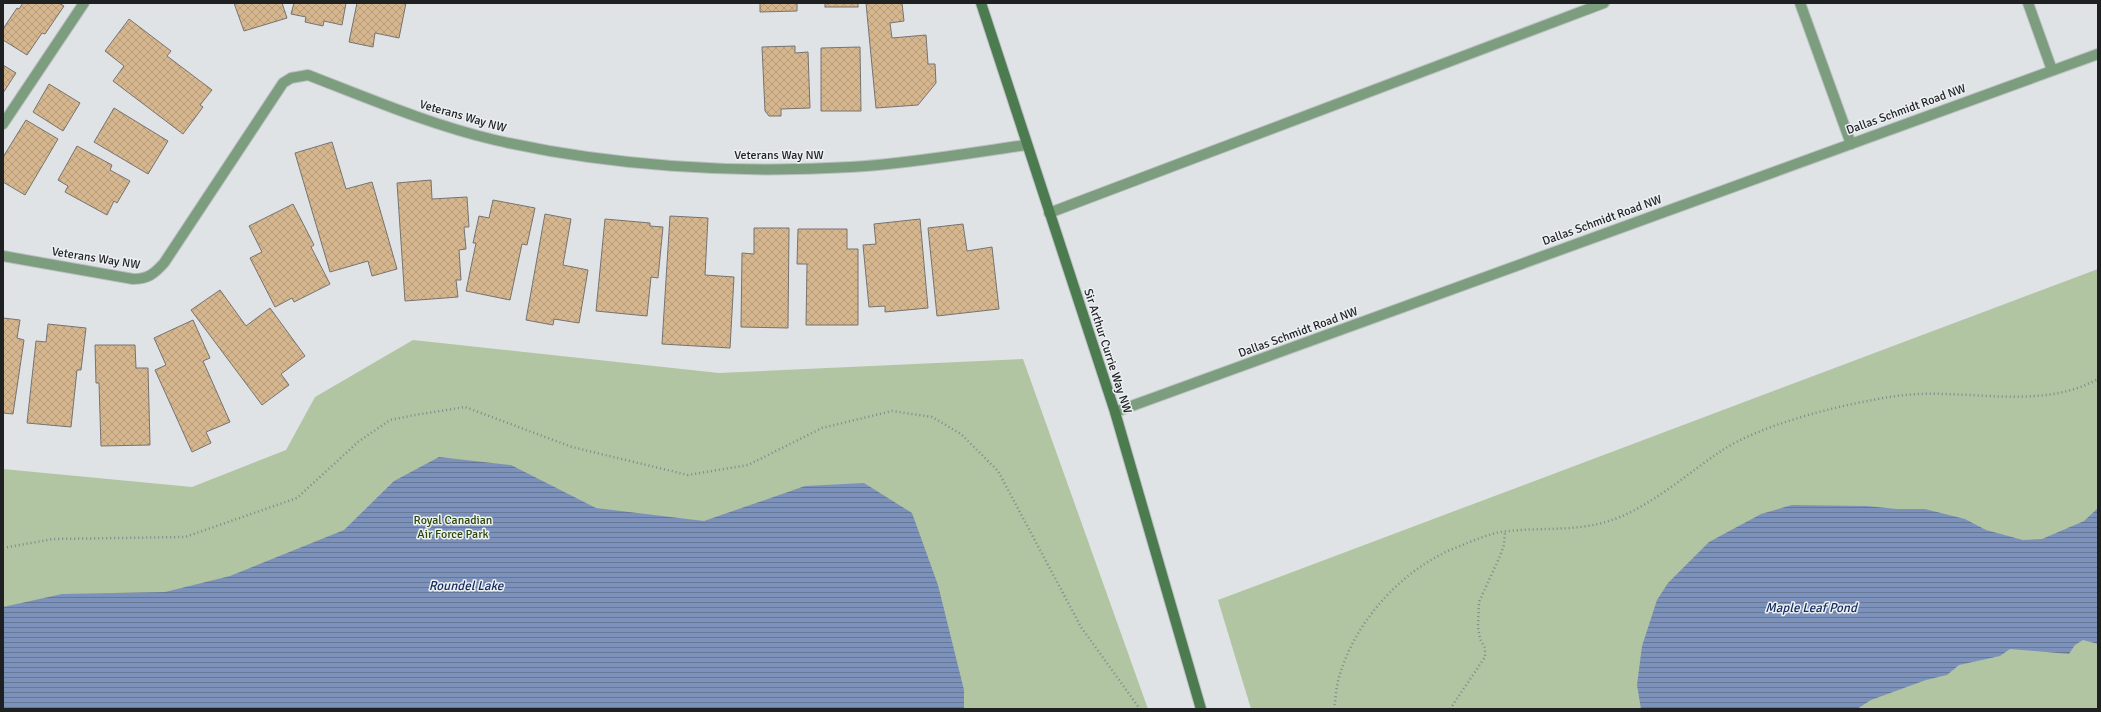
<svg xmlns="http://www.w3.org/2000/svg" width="2101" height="712" viewBox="0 0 2101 712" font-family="Signika,sans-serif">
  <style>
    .park { fill: #b1c5a2 }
    .water { fill: url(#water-rules) }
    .building { fill: url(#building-cross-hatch); stroke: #767370 }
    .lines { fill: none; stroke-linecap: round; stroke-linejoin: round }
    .lane-casing { stroke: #bcc0c3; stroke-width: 12 }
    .street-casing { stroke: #bcc0c3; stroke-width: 12 }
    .secondary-casing { stroke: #bcc0c3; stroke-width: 12 }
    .path { stroke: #848789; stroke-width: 2.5; stroke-dasharray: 1 3; stroke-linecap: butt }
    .lane { stroke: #7d9d7f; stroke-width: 10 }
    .street { stroke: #7d9d7f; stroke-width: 10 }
    .secondary { stroke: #4b7b4f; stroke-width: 10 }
    .labels { text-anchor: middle; stroke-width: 3; stroke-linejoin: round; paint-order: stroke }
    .street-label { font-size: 12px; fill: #1f2021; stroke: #ecf0f3 }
    .park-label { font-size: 12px; fill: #2a4705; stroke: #ecf0f3 }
    .water-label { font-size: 13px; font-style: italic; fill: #132b5e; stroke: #ecf0f3 }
  </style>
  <defs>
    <pattern id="water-rules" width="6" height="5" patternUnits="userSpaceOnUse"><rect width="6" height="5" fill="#7d92bb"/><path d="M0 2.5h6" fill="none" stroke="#667798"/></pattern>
    <pattern id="building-cross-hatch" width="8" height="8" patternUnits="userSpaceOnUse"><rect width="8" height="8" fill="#d6b68e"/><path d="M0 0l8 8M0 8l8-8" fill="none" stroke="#b79c7a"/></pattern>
  </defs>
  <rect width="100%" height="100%" fill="#dfe3e6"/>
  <g class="park">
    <path d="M2098,269v440h-847l-33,-109z"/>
    <path d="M413,340l306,33 304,-14 125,350h-1145v-240l189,18 94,-37 29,-53z"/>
  </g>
  <g class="water">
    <path d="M439,457l72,8 85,43 108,13 101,-35 59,-3 48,30 26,72 26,105v19h-961v-102l59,-13 103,-2 65,-16 114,-46 50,-49z"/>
    <path d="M1792,505l75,1 30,3h28l40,10 21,11 37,10 19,-1 42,-18 14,-13v136l-15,-4 -8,5 -6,9 -59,-5 -10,7 -41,9 -12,10 -21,5 -55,20 -14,9h-216l-4,-24 5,-39 15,-46 11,-17 41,-41 52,-28z"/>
  </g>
  <g class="building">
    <path d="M23,3h36l5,3 -19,28 -3,-1 -15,22 -24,-15v-11l14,-21 2,1z"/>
    <path d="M234,3h48l5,15 -43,13z"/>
    <path d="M294,3h52l-4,22 -18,-4 -1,5 -18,-4 1,-5 -15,-3z"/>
    <path d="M357,3h49l-7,35 -24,-5 -2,14 -24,-5z"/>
    <path d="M760,3h37v8l-37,1z"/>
    <rect x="825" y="3" width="33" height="4"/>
    <path d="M866,3h36l2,18 -14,2 2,15 34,-3 2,29h7l1,19 -18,22 -42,3z"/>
    <path d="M129,19l42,32 -4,5 45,34 -12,15 3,2 -20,27 -70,-53 11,-15 -19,-15z"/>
    <path d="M795,46v7l13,-1 2,56 -29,1v7h-12l-4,-5 -3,-64z"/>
    <path d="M860,47l1,64h-40v-63z"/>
    <path d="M3,65l13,8 -13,20z"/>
    <path d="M49,84l31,19 -17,28 -30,-19z"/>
    <path d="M114,108l54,33 -20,33 -54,-32z"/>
    <path d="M26,120l32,19 -33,56 -22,-13v-25z"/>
    <path d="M332,142l14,47 26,-7 25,87 -25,7 -4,-15 -38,11 -35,-119z"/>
    <path d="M77,146l35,19 -2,5 20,11 -13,22 -3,-2 -7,14 -42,-23 3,-6 -10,-6z"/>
    <path d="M431,180l1,19 35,-2 2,30h-5l2,22 -7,1 2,30h-5l2,17 -53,4 -8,-118z"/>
    <path d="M493,200l42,8 -8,37 -5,-1 -12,56 -44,-9 10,-48h-3l6,-27 10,2z"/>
    <path d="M293,204l21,41 -3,2 19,37 -36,18 -2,-4 -17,9 -25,-49 12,-6 -13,-26z"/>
    <path d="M545,214l26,5 -8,46 25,5 -9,53 -25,-4 -1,6 -27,-5z"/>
    <path d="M670,216l38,2 -3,57 29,2 -4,71 -68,-4z"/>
    <path d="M605,219l45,4v3l13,1 -5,51 -7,-1 -4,39 -51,-5z"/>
    <path d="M920,219l8,89 -43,4v-6l-16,1 -6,-62 13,-1 -2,-20z"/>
    <path d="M963,224l4,27 25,-4 7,62 -62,7 -9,-88z"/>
    <path d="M754,228h35l-1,100 -47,-1 1,-74 12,1z"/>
    <path d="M798,229h49v20h11v76h-52l1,-61h-10z"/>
    <path d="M220,290l26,36 24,-18 35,48 -24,18 8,11 -27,20 -71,-95z"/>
    <path d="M3,318l17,2 -3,18 7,2 -11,74 -10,-1z"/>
    <path d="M193,320l17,38 -7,3 27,61 -24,10 5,11 -19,9 -37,-82 11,-5 -12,-27z"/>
    <path d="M48,324l38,4 -5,42h-4l-6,57 -44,-4 9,-82 10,1z"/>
    <path d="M95,345h40l1,23h12l2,77 -49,1 -2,-63h-3z"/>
  </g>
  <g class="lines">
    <g class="lane-casing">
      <g id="lane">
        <path d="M2028,3l24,67"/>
        <path d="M3,124l81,-121"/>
        <path d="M1049,213l555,-210"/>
      </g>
    </g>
    <g class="street-casing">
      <g id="street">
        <path d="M1800,3l51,141"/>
        <path d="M3,256l130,23c15,0 21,-5 31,-16l119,-180 8,-5 17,-3c62,24 123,50 187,65 114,26 239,34 356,27 57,-3 118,-14 175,-22"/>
        <path d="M1115,412l983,-358"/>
      </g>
    </g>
    <g class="secondary-casing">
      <path id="secondary" d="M981,3l134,409 86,297"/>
    </g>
    <g class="path">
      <path d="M3,548l50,-9 132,-2 112,-39 61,-56 32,-22 25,-5 50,-8 107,40 116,28 60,-10 74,-37 70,-17 40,6 29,17 37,37 83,156 59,82"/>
      <path d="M1334,709c2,-11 2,-24 6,-35 15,-50 56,-97 102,-120 8,-5 17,-7 25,-11 11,-4 22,-9 34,-11 41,-6 77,2 119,-15 34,-14 70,-45 101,-66 38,-25 107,-43 152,-51 24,-5 47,-7 71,-6 51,1 107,11 154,-15"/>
      <path d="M1450,709l35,-52v-9l-5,-9 -2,-12 1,-25 21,-46 4,-11 1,-13"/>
    </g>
    <use href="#lane" class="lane"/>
    <use href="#street" class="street"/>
    <use href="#secondary" class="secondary"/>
  </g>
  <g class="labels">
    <g class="street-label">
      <text transform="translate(1906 109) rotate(-20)" y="4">Dallas Schmidt Road NW</text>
      <text transform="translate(463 116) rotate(16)" y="4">Veterans Way NW</text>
      <text x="779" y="159">Veterans Way NW</text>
      <text transform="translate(1602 220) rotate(-20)" y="4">Dallas Schmidt Road NW</text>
      <text transform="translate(96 258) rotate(9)" y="4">Veterans Way NW</text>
      <text transform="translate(1298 332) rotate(-20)" y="4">Dallas Schmidt Road NW</text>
      <text transform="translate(1108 351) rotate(72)" y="4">Sir Arthur Currie Way NW</text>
    </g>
    <g class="park-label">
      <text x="453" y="524">Royal Canadian<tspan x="453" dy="14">Air Force Park</tspan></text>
    </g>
    <g class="water-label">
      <text x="466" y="590">Roundel Lake</text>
      <text x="1811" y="612">Maple Leaf Pond</text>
    </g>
  </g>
  <rect width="2101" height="712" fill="none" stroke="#1f2021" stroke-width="8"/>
</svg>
